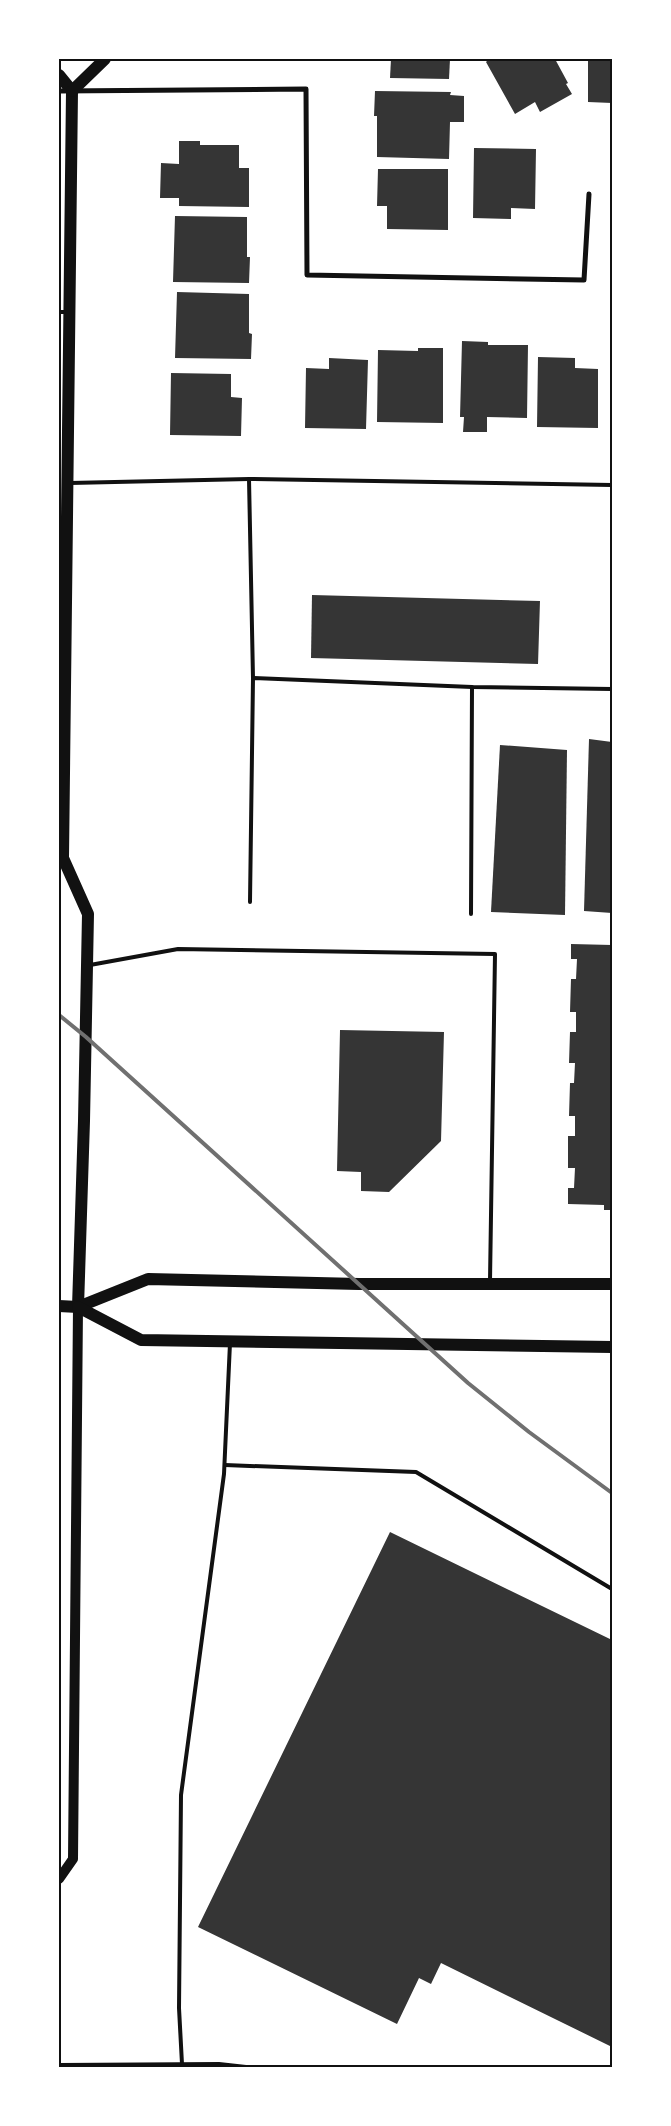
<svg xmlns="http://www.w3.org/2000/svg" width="671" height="2126" viewBox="0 0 671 2126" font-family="'Archivo Narrow',sans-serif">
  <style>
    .building { fill: #353535 }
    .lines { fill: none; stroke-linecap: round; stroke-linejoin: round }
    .service { stroke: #111; stroke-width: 4 }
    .minor { stroke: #111; stroke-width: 5 }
    .secondary { stroke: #111; stroke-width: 10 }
    .primary { stroke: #111; stroke-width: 12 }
    .rail { stroke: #707070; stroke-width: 4 }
    .neatline { fill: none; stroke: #111; stroke-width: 2 }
  </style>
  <rect width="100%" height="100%" fill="#fff"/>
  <g class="building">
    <path d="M391,59h59l-1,20 -59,-1z"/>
    <path d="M487,59h68l13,24 -2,1 6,10 -32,18 -5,-10 -20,12 -29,-52 2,-2z"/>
    <path d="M588,59h24v44l-24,-1z"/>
    <path d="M375,91l76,1 -1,3 14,1v26h-14l-1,37 -72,-2v-41h-3z"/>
    <path d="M179,141h21v4h39v23h10v39l-70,-1v-8h-19l1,-35 18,1z"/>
    <path d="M474,148l62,1 -1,60 -24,-1v11l-38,-1z"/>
    <path d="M378,169h70v61l-61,-1v-23h-10z"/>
    <path d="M175,216l72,1v40h3l-1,26 -76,-1z"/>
    <path d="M177,292l72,2v39l3,1 -1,25 -76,-1z"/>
    <path d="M462,341l26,1v3h40l-1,73 -40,-1v15h-24l1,-15h-4z"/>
    <path d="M418,348h25v75l-66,-1 1,-72 40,1z"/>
    <path d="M538,357l37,1v10l23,1v59l-61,-1z"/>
    <path d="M329,358l39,2 -2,69 -61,-1 1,-60 23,1z"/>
    <path d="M171,373l60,1v23l11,1 -1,38 -71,-1z"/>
    <path d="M312,595l228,6 -2,63 -227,-6z"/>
    <path d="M589,739l23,3v171l-28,-2z"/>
    <path d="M500,745l67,5 -2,165 -74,-3z"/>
    <path d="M571,944l41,1v265h-8v-5l-36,-1v-16h6l1,-20h-7v-32h7v-20h-6l1,-33h4l1,-20h-6l1,-31h6v-20h-6l1,-33h5l1,-20h-6z"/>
    <path d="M340,1030l104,2 -3,109 -52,51 -28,-1v-19l-24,-1z"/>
    <path d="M390,1532l222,108v407l-171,-84 -10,21 -12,-6 -22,46 -199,-97z"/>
  </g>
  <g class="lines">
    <g class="service">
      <path d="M59,312h8"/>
      <path d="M249,479l4,199"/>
      <path d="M70,483l179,-4 363,6"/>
      <path d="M250,902l3,-224 219,9 140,2"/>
      <path d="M471,914l1,-227"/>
      <path d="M90,965l88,-16 317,5 -5,327"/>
      <path d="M225,1465l191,7 196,117"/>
      <path d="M182,2064l-3,-56 2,-213 43,-321 6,-131"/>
      <path d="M59,2065l160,-1 27,3"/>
    </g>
    <path class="minor" d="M59,91l247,-2 1,186 277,5 5,-86"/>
    <path class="secondary" d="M59,1879l14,-20 5,-552"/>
    <g class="primary">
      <path d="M59,75l13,16 -9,767 25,56 -4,207 -6,186"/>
      <path d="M72,91l33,-32"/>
      <path d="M59,1306l19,1 70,-28 211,5h253"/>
      <path d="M78,1307l63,33 471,7"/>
    </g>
    <path class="rail" d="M59,1015l27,22 382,346 61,49 83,61"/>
  </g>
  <rect width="671" height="2126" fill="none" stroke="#ffffff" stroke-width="120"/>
  <rect x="60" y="60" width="551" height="2006" class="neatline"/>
</svg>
